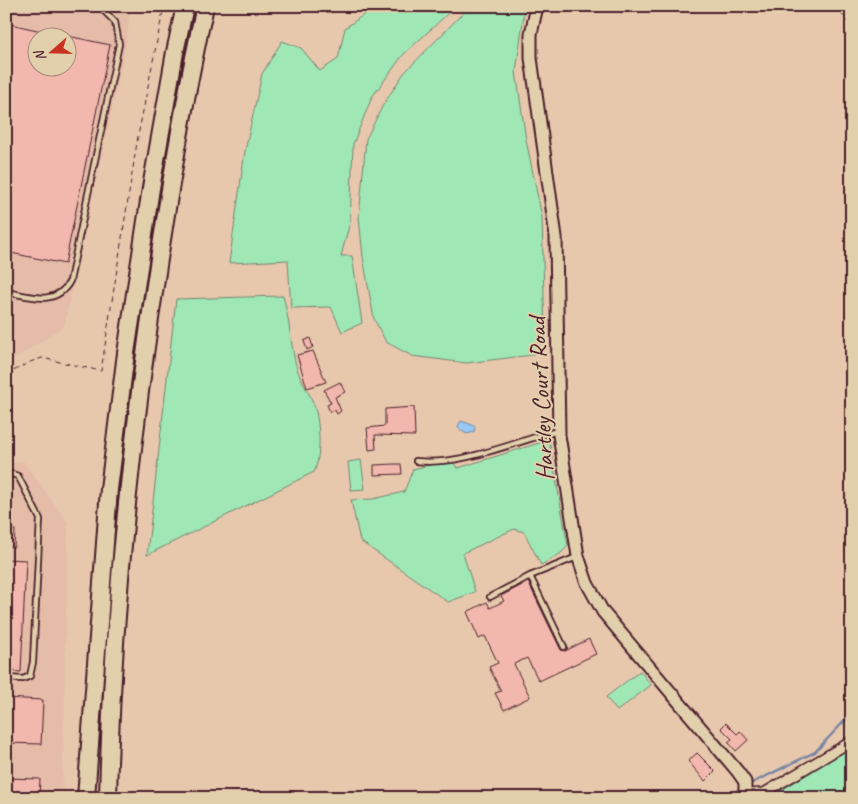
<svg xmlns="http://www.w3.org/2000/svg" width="858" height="804" viewBox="0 0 858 804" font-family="Caveat,sans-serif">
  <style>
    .built { fill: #e4bca8; fill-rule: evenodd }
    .green { fill: #9fe8b6; stroke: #748470 }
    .water { fill: #95c9f3; stroke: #7785a3 }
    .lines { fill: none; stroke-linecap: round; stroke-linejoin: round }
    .stream { stroke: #7785a3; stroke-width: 2.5 }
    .building { fill: #f2b7ad; stroke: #4a1f2b }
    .service-casing { stroke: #4a1f2b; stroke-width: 8 }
    .minor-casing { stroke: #4a1f2b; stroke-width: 12 }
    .tertiary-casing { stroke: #4a1f2b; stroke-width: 15 }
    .motorway-casing { stroke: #4a1f2b; stroke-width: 20 }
    .path { stroke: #4a1f2b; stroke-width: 1; stroke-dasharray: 5 4; stroke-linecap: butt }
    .service { stroke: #e2d0ad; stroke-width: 4.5 }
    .minor { stroke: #e2d0ad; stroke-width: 9 }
    .tertiary { stroke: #e2d0ad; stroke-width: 11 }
    .motorway { stroke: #e2d0ad; stroke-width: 16 }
    .labels { text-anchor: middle; stroke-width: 4; stroke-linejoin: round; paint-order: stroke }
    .street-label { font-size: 25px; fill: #4a1f2b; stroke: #e2d0ad }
  </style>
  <rect width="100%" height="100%" fill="#e7c8ad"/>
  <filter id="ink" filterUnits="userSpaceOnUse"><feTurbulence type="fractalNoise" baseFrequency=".02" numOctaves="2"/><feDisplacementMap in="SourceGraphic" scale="10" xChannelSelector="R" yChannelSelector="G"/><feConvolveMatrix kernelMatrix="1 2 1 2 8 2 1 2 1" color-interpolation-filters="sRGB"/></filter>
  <g filter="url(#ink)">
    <g class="built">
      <path d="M6,6h125l-6,43 -61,277 -58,39zM38,38h30v30h-30z"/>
      <path d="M23,461l45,62 -6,275h-56v-333z"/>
    </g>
    <g class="green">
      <path d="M376,6h80l-53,49 -31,42 -19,47 -3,78 -9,34h11l10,67 -20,9 -11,-25 -40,1 -3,-48 -59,3 16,-112 17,-77 20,-33 19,7 19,23 18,-12 7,-31z"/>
      <path d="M470,6h55l-9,66 10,68 16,77 3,122 -13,16 -66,8 -54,-7 -26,-14 -12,-23 -11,-62 -4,-40 7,-78 17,-34 21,-32z"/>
      <path d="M283,296c6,21 7,43 12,65 3,15 11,26 17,39 8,17 10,56 2,72l-167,83 29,-256z"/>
      <path d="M549,440l19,106 -8,8 -19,11 -17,-33 -10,-3 -51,24 12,39 -27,10 -88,-61 -9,-41 22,-1 31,-7 9,-23 37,-9 8,8z"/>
      <path d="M361,460l4,29 -14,1 -3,-28z"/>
      <path d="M640,671l11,14 -34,26 -11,-14z"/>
      <path d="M852,747v51h-71l-1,-7z"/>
    </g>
    <path class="water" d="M461,421l14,5 -1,6 -7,2 -7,-4 -2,-4z"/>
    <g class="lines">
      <g class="stream">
        <path d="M748,785l67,-33 37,-39"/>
        <path d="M724,798l17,-10"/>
      </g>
    </g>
    <g class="building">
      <path d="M6,23l53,12v3h-21v30h30v-32l42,9 -45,219 -59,-12z"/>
      <path d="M310,338l3,9 -6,3 -3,-9z"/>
      <path d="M313,351l13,31 -19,6 -10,-33z"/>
      <path d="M340,382l5,10 -10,5 6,14 -4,3 -2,-4 -5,2 -3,-7 4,-2 -7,-13z"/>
      <path d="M414,407l1,29 -40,-1 1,14 -7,1 -2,-22 18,-2v-17z"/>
      <path d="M394,464h7l1,10 -28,1v-10z"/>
      <path d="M6,530h9l-1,17h-8z"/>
      <path d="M6,559l20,1 -5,112 -15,-1z"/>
      <path d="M528,582l33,68 4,1 24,-12 7,15 -57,27 -12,-23 -13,6 16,33 -26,13 -9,-17 6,-2 -12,-24 9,-4 -13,-27 -6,3 -12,-27 20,-10 3,6 14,-7 -3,-5z"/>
      <path d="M6,698l37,2 -2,44 -35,-1z"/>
      <path d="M726,723l11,11 3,-3 8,9 -12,11 -8,-9 4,-3 -11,-11z"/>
      <path d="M697,753l18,18 -10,10 -17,-20z"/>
      <path d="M6,778l34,1 -1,19h-33z"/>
    </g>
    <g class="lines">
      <g class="service-casing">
        <g id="service">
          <path d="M6,292c24,4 50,15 64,-11l49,-237 -4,-22 -16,-16"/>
          <path d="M416,461c47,5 96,-19 142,-30"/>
          <path d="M6,477l6,-3 6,2 22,43 -7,143 -3,14 -7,3 -17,-1"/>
          <path d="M530,576l34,71"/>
          <path d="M490,597l40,-21 47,-19"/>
        </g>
      </g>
      <g class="minor-casing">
        <path id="minor" d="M746,794l18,-1 88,-52"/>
      </g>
      <g class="tertiary-casing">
        <path id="tertiary" d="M537,6l-6,28v24l25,179 3,198 19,121 9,27 16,29 135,160 7,10v16"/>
      </g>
      <g class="motorway-casing">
        <g id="motorway">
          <path d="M86,798l23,-309 17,-136 25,-165 24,-136 10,-46"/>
          <path d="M108,798c4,-181 23,-361 51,-539 13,-85 27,-169 46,-253"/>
        </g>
      </g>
      <g class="path">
        <path d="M835,6l17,21"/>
        <path d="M6,375l24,-13 12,-4 59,13 37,-235 26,-130"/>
      </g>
      <use href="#service" class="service"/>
      <use href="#minor" class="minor"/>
      <use href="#tertiary" class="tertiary"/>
      <use href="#motorway" class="motorway"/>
    </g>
  </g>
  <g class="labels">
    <g class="street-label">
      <text transform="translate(540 399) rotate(-93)" y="9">Hartley Court Road</text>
    </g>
  </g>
  <rect width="858" height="804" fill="none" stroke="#e2d0ad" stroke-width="25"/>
  <rect x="12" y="12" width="833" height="779" fill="none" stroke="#4a1f2b" stroke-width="2" filter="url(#ink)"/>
  <g transform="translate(52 52) rotate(250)"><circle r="24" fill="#e2d0ad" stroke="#a58979"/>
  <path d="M0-4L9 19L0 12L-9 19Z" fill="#c8321e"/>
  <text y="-8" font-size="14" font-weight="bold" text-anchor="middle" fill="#4a1f2b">N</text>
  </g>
</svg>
